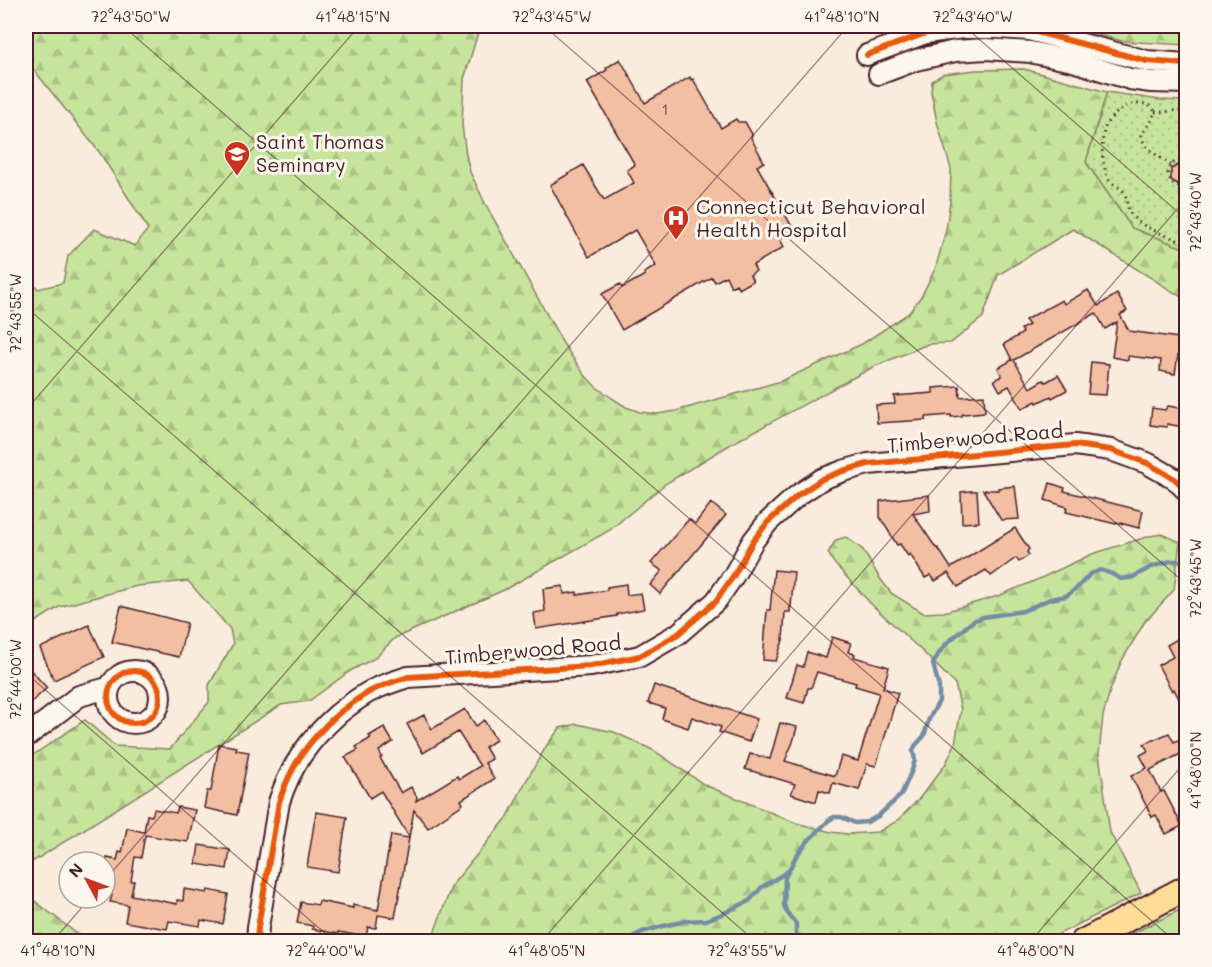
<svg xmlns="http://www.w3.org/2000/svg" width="1212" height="967" viewBox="0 0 1212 967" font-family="Mali,sans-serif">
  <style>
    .grass { fill: #c6e49c; stroke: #888264; stroke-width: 1.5 }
    .forest { fill: url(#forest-firs); stroke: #888264; stroke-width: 1.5 }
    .park { fill: url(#park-dots); stroke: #888264; stroke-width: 1.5 }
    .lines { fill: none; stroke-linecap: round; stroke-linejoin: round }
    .stream { stroke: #758da4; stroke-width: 4.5 }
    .building { fill: #f2bfa3; stroke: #4a1f2b; stroke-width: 1.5 }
    .minor-casing { stroke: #4a1f2b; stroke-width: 24 }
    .major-casing { stroke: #4a1f2b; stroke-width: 28 }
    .path { stroke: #4a1f2b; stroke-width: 3; stroke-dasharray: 1.5 4.5; stroke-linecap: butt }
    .minor { stroke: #fbf7ec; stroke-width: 20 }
    .major { stroke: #fedd96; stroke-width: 24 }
    .cycleway-casing { stroke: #fbf7ec; stroke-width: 10 }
    .cycleway { stroke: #e8590c; stroke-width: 6 }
    .ticks { fill: none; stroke: #4a1f2b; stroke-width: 1.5; stroke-opacity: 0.45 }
    .labels { text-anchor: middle; stroke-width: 6; stroke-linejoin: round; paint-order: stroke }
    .number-label { font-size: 16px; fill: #744749 }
    .poi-label { font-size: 20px; fill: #4a1f2b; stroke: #fbf7ec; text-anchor: start }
    .street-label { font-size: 20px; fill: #4a1f2b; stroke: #fbf7ec }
    .neatline { fill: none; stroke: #4a1f2b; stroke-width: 2 }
    .ticks-label { font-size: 15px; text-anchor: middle; fill: #4a1f2b }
  </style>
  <defs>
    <pattern id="forest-firs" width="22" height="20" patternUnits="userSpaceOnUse" patternTransform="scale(1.5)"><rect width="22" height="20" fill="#c6e49c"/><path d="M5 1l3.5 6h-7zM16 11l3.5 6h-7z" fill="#acc387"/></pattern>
    <pattern id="park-dots" width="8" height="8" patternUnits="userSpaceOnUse" patternTransform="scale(1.5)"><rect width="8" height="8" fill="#c6e49c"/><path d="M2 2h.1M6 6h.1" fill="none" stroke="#acc387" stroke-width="1.8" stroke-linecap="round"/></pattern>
  </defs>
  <rect width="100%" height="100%" fill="#f9ecdd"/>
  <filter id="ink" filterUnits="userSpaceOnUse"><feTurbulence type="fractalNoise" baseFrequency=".0167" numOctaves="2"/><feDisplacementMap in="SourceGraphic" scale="12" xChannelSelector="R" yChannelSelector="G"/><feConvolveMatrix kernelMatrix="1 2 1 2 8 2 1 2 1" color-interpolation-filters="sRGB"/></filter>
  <g filter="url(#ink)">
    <path class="grass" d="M1186,907v34h-69z"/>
    <g class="forest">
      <path d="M26,26h454l-16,53 -2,46 4,30 4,17 16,33 78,140 20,29 11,12 17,12 14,9 14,5 17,2 19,-3 105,-30 81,-37 47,-31 13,-18 14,-28 10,-37 4,-29 1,-32 -14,-47 -6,-30 1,-11 11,-7 33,-4 48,-1 83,23 -21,70 46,66 54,21v51l-113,-71 -75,46 -15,42 -32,26 -23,1 -55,23 -142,77 -66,40 -55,46 -106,60 -109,48 -20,20 -25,13 -41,30 -28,4 -255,161v-106l59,-40 30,26 55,3 39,-47v-17l24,-41 -3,-15 -42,-48 -51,5 -78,21 -33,21v-353l12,14 25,-6 5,-27 26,-27 41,17 13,-17 -48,-76 -74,-93z"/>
      <path d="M1064,26h122v19l-64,-4z"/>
      <path d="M1162,534l18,8 -6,48 -30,33 -13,22 -10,17 -11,29 -7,25 -4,38 11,78 31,61 -96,48h-614l21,-56 55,-67 19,-37 21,-36 13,-17 17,-4 37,8 39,18 52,35 91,38 35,9 17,2 30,-2 19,-11 21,-21 27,-35 10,-21 6,-34 -6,-26 -32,-32 -52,-48 -37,-41 -6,-10 8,-13 10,-3 17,13 16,27 12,16 32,20 21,-1 54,-16 41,-17 53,-25 58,-18z"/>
      <path d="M26,894l60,47h-60z"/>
    </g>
    <path class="park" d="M1107,92l53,8 26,1v148l-54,-21 -46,-66z"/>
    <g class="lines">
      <g class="stream">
        <path d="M625,942l17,-10 21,-6 23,-5 20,-1 16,-6 27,-13 13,-14 25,-15"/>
        <path d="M796,942v-18l-10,-13 -2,-6 1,-28 3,-5 8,-16 12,-15 21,-21 5,-3h7l14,6 12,-1 11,-6 23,-21 11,-25 3,-10 -2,-9 2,-5 9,-10 5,-17 10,-18v-14l-6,-23 6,-11 8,-10 26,-22 10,-4 40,-6 27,-12 16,-3 11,-8 13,-14 11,-4 11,4 9,5 12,-2 18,-10 20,-6h15"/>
      </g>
    </g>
    <g class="building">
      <path d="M620,59l25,44 45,-26 1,3 2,-1 28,49 15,-9 2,3h7l7,12 -1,4 13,24 -7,4 37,64 -14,9 4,8 -31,18 3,6 -6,4 3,6 -14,8 -3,-5 -5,3 -5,-11 -11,6 -3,-5 -90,53 -20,-36 18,-10 2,4 23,-13 -1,-2 12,-7 -21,-36 -46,27 -39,-72 33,-20 21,35 30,-17 -7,-13 8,-5 -48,-83 20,-12 -1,-2z"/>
      <path d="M1186,161v28l-15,-9v-11z"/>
      <path d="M1088,290l10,16 19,-12 10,17 -7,4 9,16 57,8v17l-8,-1 -3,19 -15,-3 1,-11 -33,-4v4l-16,-3 5,-35 -12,7 -9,-16 -82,47 16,28 13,-8 3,2 12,-7 9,15 -15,8 -1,-2 -14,7 -1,-2 -14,8 -13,-23 -9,5 -6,-11 8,-4 -4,-8 14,-8 -8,-16 19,-11 -2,-4 8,-4 -4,-5 37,-20 2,4z"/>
      <path d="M1091,362l18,2 -3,31 -18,-1z"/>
      <path d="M959,386l1,11 24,-2 1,17 -22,2 -2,2 -10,1v-2l-25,2v3l-49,3 -1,-18 19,-1 -1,-8 39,-3v-5z"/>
      <path d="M1168,406l18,3v15h-2l-1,3 -16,-3v3l-17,-2 2,-17 13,2z"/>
      <path d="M1050,483l15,5 -1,3 79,20 -4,17 -23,-6v2l-50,-12 1,-5 -22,-7z"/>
      <path d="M1015,486l4,33 -18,1 -18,-30h15v-2z"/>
      <path d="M971,491h6l2,31 -17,1 -1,-31z"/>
      <path d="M929,495l1,16 -17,3 23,34h2l13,20 64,-40 14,21 -2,3 2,3 -10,7 -3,-4 -25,18 -5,-6 -28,17 -10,-14 -13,8 -4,-6 -6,3 -15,-24 -2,2 -8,-12 -3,1 -17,-28v-16z"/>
      <path d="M711,503l15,12 -66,79 -10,-9 12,-14 -11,-8 38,-44 6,5z"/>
      <path d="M774,570l20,2 -3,35h-1v5h-5l-2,28 -7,21 -13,-1 4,-50h3z"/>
      <path d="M626,584l1,11 14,-2 3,16 -27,5v2l-81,13 -2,-16 11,-2 -2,-22 20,-3 1,8 13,-2v3l30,-5v-3z"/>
      <path d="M121,606l66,17 -8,34 -67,-15z"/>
      <path d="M89,625l15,32 -50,23 -14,-32z"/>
      <path d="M1186,634v20l-8,5 8,17v37l-12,-24 -2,2 -14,-26 15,-8 -6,-12z"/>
      <path d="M832,637l19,6 -3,9 7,2 -1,3 35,10 -6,21 15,5 -22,73 -9,-2 -8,26 -26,-7 -3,10 -11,-3 -3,12 -25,-8 4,-10 -50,-15 5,-15 20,5 10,-36 17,4 -4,15 -8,19 50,15 6,-20 17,5 21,-68 -24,-7 1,-3 -39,-11 -6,16h-3l-4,15 -17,-5 10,-33 6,2 4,-15 19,6z"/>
      <path d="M26,665l21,23 -21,19z"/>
      <path d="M654,685l103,34 -8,23 -30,-10 2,-5 -29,-10 -4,11 -26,-9 3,-11 -17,-5z"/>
      <path d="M465,709l11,17 8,-6 12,20 -11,7 7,12 -7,4 9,16 -33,21 2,4 -35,24 -14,-18 -5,27 -28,-46 -11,7 -25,-41 13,-7 -2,-3 15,-9 -2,-2 15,-9 9,15 -14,9 3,6 -2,1 21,35 10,-6 6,10 -1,4 41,-25 2,3 21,-13 -22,-34 -35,21 -16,-29 17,-9 8,14z"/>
      <path d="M1169,733l5,9 12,-6v15l-36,19 11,22 3,-1 18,35 -16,8 -10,-19 -4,2 -21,-41 16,-8 -7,-13 8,-4 -4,-7z"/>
      <path d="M219,744l18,3 -1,3 13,2 -12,63 -33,-7 3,-17h4z"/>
      <path d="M178,807l17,3 -7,32 -43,-7 -4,23 -6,-1 -4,24h3l-3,14 46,9v-4l6,1 1,-12 23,4 1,-3 20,4 -5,30 -22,-4 -1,6 -31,-5 -2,8 -42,-7 3,-17 -18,-3 2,-7 -7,-2 2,-22h-2v-4l2,-9 10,2 2,-8 3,1 5,-25 17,4 3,-17 5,1 2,-7 22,4z"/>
      <path d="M316,812l31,5 -9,55 -31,-5z"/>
      <path d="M391,835l18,3 -14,80 -17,-3 -2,13 -8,-1 -2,10 -28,-5v2l-26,-5 1,-3 -16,-3 4,-21 17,3 1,-4 34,7v-3l25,5z"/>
      <path d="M199,845l31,5 -3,19 -31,-5z"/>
    </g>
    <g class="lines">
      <g class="minor-casing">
        <g id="minor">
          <path d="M867,55l59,-22 37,-5h34l32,2 118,31 39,3"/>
          <path d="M879,74l37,-14 39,-9 31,-2 44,3 23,5 20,4 57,18 21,3 35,1"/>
          <circle cx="134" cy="697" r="26"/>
          <path d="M26,737l53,-41 25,-7 4,1"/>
          <path d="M257,942l1,-15 21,-125c12,-37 30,-62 59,-88 10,-8 20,-16 31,-22 13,-7 26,-11 39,-15l183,-11 49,-10 38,-22 38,-33 18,-26 19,-34 15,-19 30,-27 24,-16 21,-8 25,-7 207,-19 36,5 36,13 28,16 11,11"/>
        </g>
      </g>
      <g class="major-casing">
        <path id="major" d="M1083,942l103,-54"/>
      </g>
      <g class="path">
        <path d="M1155,112c11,1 21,-3 31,-1"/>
        <path d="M1186,161c-9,-2 -16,2 -18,12 1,10 8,16 18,14"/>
        <path d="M1171,165c-11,-8 -27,-16 -30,-30l11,-15 3,-8c-10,-19 -42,-2 -49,13 -6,14 -4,37 1,51 3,8 11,9 16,15 7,10 1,19 13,29 12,10 36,17 50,24"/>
      </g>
      <use href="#minor" class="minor"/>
      <use href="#major" class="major"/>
      <g class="cycleway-casing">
        <g id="cycleway">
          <path d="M867,55l59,-22 37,-5h34l32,2 118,31 39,3"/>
          <circle cx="134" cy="697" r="26"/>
          <path d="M257,942l1,-15 21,-125c12,-37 30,-62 59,-88 10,-8 20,-16 31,-22 13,-7 26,-11 39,-15l183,-11 49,-10 38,-22 38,-33 18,-26 19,-34 15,-19 30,-27 24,-16 21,-8 25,-7 207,-19 36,5 36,13 28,16 11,11"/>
        </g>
      </g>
      <use href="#cycleway" class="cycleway"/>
    </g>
  </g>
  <path class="ticks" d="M123,26l1053,916M544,26l642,558M964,26l222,193M26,307l730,635M26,410l333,-384M26,673l309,269M105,880l743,-854M52,942l38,-44M541,942l645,-743M1030,942l156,-181"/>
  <defs>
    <g id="school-pin" transform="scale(1.35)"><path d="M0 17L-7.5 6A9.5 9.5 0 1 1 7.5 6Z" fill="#c8321e" stroke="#fbf7ec"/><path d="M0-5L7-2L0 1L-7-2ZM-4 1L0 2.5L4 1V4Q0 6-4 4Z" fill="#fff"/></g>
    <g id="hospital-pin" transform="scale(1.35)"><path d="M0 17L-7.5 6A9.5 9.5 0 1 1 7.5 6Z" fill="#c8321e" stroke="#fbf7ec"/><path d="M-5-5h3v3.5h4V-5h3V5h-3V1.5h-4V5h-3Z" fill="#fff"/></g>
  </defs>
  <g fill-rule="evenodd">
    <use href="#school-pin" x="237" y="154"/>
    <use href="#hospital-pin" x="676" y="218"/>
  </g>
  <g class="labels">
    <g class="number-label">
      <text x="665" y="115">1</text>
    </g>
    <g class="poi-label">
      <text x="256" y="149">Saint Thomas<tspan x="256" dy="23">Seminary</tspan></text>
      <text x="696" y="214">Connecticut Behavioral<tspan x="696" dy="23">Health Hospital</tspan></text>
    </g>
    <g class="street-label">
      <text transform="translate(975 438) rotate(-5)" y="7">Timberwood Road</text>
      <text transform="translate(533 650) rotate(-5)" y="7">Timberwood Road</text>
    </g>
  </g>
  <rect width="1212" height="967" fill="none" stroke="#fbf7ec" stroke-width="66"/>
  <g transform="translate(87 880) rotate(311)"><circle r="28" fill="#fbf7ec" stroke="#b4a19f" stroke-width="1.5"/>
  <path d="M0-4.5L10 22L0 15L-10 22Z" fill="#c8321e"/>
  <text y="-9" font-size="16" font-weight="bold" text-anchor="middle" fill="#4a1f2b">N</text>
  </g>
  <rect x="33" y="33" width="1146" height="901" class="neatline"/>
  <g class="ticks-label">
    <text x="131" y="22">72°43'50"W</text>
    <text x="353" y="22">41°48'15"N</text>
    <text x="552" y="22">72°43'45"W</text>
    <text x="842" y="22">41°48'10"N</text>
    <text x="973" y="22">72°43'40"W</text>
    <text transform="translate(1196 212) rotate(-90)" y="5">72°43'40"W</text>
    <text transform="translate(16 313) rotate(-90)" y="5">72°43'55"W</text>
    <text transform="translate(1196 578) rotate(-90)" y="5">72°43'45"W</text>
    <text transform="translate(16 679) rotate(-90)" y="5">72°44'00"W</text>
    <text transform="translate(1196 770) rotate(-90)" y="5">41°48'00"N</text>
    <text x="58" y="956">41°48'10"N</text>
    <text x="326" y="956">72°44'00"W</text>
    <text x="547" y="956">41°48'05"N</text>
    <text x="747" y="956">72°43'55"W</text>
    <text x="1036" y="956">41°48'00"N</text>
  </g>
</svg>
